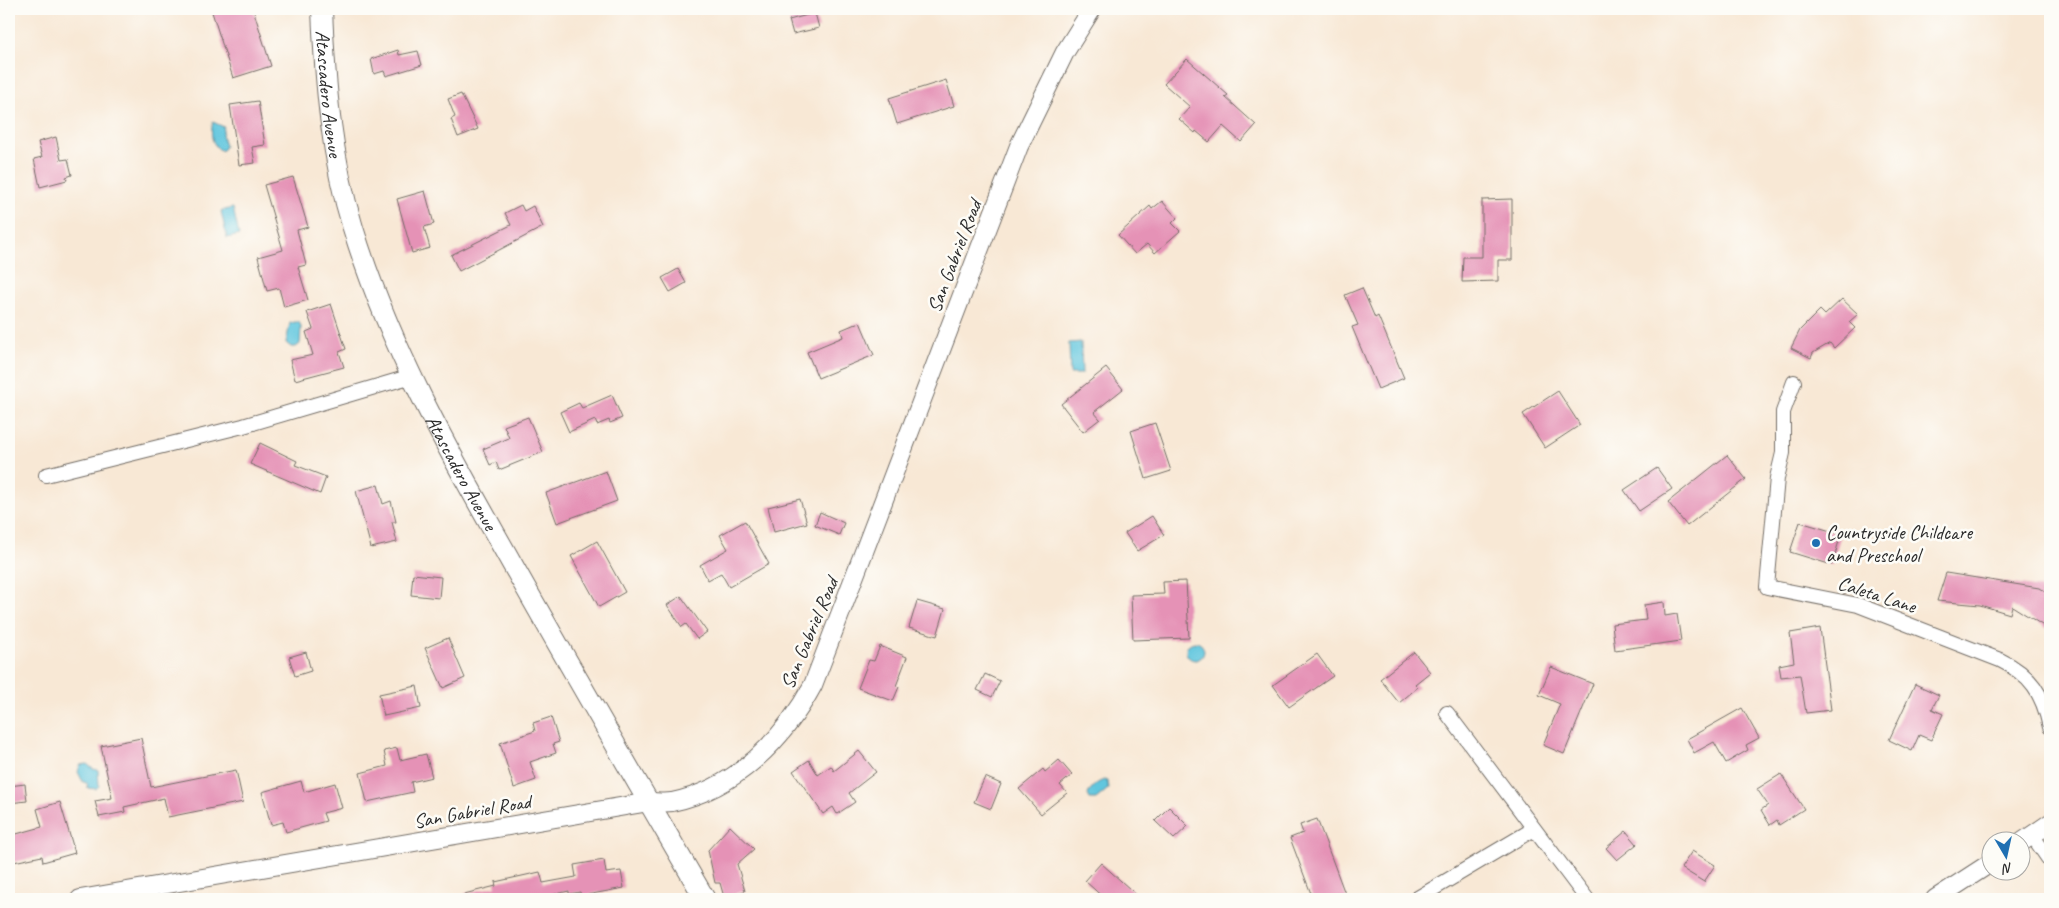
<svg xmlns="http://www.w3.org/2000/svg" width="2059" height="908" viewBox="0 0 2059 908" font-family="Caveat,sans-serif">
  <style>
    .water { fill: #60c6de; stroke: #467884 }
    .building { fill: #e592b6 }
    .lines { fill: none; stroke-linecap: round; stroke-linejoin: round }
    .minor-casing { stroke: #736d66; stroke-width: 16 }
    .tertiary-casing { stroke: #736d66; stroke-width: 20 }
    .secondary-casing { stroke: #736d66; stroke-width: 22 }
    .minor { stroke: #fff; stroke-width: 14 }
    .tertiary { stroke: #fff; stroke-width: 18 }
    .secondary { stroke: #fff; stroke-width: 20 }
    .poi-dot { fill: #1f6fb2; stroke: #fdfcf7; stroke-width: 2 }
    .labels { text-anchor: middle; stroke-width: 5; stroke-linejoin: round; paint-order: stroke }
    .street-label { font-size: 20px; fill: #2b2b2b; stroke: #fdfcf7 }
    .poi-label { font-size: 20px; fill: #2b2b2b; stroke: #fdfcf7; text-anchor: start }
  </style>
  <rect width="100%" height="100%" fill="#fdfcf7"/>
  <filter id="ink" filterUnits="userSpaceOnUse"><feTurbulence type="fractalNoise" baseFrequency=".02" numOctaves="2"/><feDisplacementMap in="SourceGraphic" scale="10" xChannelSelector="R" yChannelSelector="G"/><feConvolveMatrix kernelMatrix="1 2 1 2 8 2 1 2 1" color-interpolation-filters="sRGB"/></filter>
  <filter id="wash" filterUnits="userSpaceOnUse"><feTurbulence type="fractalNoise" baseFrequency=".0096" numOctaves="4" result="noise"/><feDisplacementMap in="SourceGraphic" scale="20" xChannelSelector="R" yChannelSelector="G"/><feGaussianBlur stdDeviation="1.12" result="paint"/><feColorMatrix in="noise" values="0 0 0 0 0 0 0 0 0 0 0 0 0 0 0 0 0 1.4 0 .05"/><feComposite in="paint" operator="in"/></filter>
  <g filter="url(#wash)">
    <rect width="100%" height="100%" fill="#f8e8d5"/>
    <g class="water">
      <path d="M213,122l11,5 -2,8 3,11 -3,5c-11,-6 -12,-17 -9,-29z"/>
      <path d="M233,208l6,27 -12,3 -6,-27z"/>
      <path d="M295,322h4l2,5 -1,17 -4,3h-5l-5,-4 4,-20z"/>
      <path d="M1081,342l1,32h-12l-1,-31z"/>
      <circle cx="1195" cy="651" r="9"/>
      <path d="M87,764l6,5 5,1 1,16 -3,3 -8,-1 -1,-5 -4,-1 -5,-10 2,-7z"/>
      <path d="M1104,780l3,1 1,8 -12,10h-6l-2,-4c1,-6 9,-13 16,-15z"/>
    </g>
    <g id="blocks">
      <g class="building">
        <path d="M223,9h30l18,57 -38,12 -21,-66z"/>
        <path d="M815,13l4,15 -26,6 -4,-14z"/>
        <path d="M398,50l1,5 19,-4 4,14 -36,11 -2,-5 -10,3 -3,-15z"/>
        <path d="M1187,59l41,36 -3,2 31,28 -15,17 -18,-16 -14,16 -13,-11 -1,2 -16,-14 11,-12 -26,-23z"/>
        <path d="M946,80l8,26 -57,18 -8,-26z"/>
        <path d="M461,94l17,35 -20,8 -7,-18 4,-2 -7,-18z"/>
        <path d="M258,101l7,44 -13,2 3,16 -16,2 -9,-60z"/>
        <path d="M56,137l5,23 7,-1 4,16 -6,2 1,3 -27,7 -6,-28 8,-2 -4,-15z"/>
        <path d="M293,177l15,50 -11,3 9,35 -8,2 10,33 -24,7 -5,-19 -12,3 -9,-34 25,-7 -19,-65z"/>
        <path d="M425,191l9,33 -10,3 6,21 -18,5 -15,-54z"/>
        <path d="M1512,199v61h-14v21l-36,1 1,-25h19v-57z"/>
        <path d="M1162,201l15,17 -5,5 8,8 -25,22 -8,-9 -12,10 -17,-19 32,-29 2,3z"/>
        <path d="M521,205l3,6 9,-5 10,21 -84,44 -8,-16 60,-30 -6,-12z"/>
        <path d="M678,269l8,14 -16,9 -8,-14z"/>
        <path d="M1362,288l13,30 3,-2 26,62 -26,11 -26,-62 6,-2 -13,-30z"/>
        <path d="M1842,299l16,15 -9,8 6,6 -21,20 -4,-5 -17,10 -2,5 -20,-10 9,-18 20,-20 5,5z"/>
        <path d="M331,304l15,45 -7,3 5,15 -49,13 -5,-20 23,-5 -7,-23 7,-3 -6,-17z"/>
        <path d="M860,322l14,33 -56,23 -11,-26 36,-15 -2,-7z"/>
        <path d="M1106,368l17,21 -29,23 6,7 -17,13 -22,-28z"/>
        <path d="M1558,391l22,34 -35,23 -22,-34z"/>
        <path d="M612,395l10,23 -12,5 -1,-3 -12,5 -2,-5 -26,12 -9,-20 19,-9 3,5z"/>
        <path d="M528,417l15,35 -44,18 -3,-8 -6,3 -7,-16 26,-11 -5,-12z"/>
        <path d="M1155,423l16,48 -25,8 -15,-48z"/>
        <path d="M260,443l37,18 -2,4 31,12 -6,17 -70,-30z"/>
        <path d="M1727,455l19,24 -59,47 -19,-24z"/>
        <path d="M1657,468l15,21 -33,22 -15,-21z"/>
        <path d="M606,471l11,30 -60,22 -11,-30z"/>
        <path d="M378,485l5,19 8,-3 5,21h-4l5,20 -26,6 -15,-57z"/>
        <path d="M800,499l7,24 -33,9 -6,-25z"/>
        <path d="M820,512l24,11 -5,12 -24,-10z"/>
        <path d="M1152,516l12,19 -27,16 -12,-18z"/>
        <path d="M745,521l24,43 -40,23 -8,-14 -13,7 -8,-15 28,-16 -8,-14z"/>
        <path d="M1800,522l41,12 -9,31 -42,-13z"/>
        <path d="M597,541l28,51 -26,15 -28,-51z"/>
        <path d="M1946,573l93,15 11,7v35l-38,-24 -2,8 -30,-9 -43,-4z"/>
        <path d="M413,574l28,3 -2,21 -28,-3z"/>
        <path d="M1186,581l3,57 -56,2 -2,-45 33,-1 -1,-12z"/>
        <path d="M681,596l26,36 -10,7 -11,-15 -4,3 -15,-22z"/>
        <path d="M917,601l28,8 -8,27 -28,-8z"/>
        <path d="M1664,602l1,14 12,-2 4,27 -66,9 -3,-26 34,-4 -2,-15z"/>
        <path d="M1820,628l11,82 -25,3 -6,-38 -19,2 -2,-12 15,-3 -4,-29z"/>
        <path d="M448,638l17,40 -22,10 -18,-40z"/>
        <path d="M880,646l27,11 -11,29 3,1 -6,14 -35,-13 11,-28 5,1z"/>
        <path d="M306,652l5,19 -16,5 -6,-19z"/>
        <path d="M1414,652l16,20 -15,12 3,3 -19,16 -19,-24z"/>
        <path d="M1317,654l16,22 -44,31 -16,-22z"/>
        <path d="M1551,667l42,17 -29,70 -21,-9 17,-41 -21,-9z"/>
        <path d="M985,674l15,7 -8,16 -15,-7z"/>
        <path d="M1915,684l24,11 -7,14 11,5 -12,26 -12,-5 -7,16 -23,-11z"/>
        <path d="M417,686l4,22 -37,8 -5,-22z"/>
        <path d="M1742,708l17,30 -13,7 2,5 -22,13 -12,-21 -20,11 -7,-14z"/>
        <path d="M551,717l8,25 -6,2 3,9 -26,9 6,18 -22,8 -14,-45 35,-12 -2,-8z"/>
        <path d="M141,738l10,49 85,-17 7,32 -75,15 -4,-19 -40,9 1,5 -26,5 -4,-16 17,-3 -11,-52z"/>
        <path d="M397,748l3,12 26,-6 6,23 -21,5 2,10 -46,10 -7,-29 27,-7 -3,-15z"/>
        <path d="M859,751l17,21 -27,21 6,9 -18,12 -4,-7 -10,7 -30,-43 16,-11 9,15 13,-9 3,5z"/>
        <path d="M1059,760l13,15 -12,10 7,8 -26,21 -22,-25 24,-20 2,3z"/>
        <path d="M1781,774l23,35 -25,16 -2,-5 -7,5 -9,-15 7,-5 -11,-16z"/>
        <path d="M985,777l16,7 -10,25 -17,-7z"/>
        <path d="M301,781l3,11 31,-9 7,25 -19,5 3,8 -40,11 -3,-10 -12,3 -9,-33z"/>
        <path d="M25,784l2,17 -18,2v-17z"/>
        <path d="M60,802l15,51 -32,9 -1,-6 -33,7v-27l33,-9 -5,-18z"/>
        <path d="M1169,807l19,19 -14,13 -19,-18z"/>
        <path d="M1317,819l30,80h-34l-23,-61 13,-5 -3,-8z"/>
        <path d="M730,826l24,23 -17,15 8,27 -21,6 -4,-14h-5l-7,-33z"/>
        <path d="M1626,831l11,13 -20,16 -11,-12z"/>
        <path d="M1692,851l23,14 -11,17 -23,-14z"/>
        <path d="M604,860l2,13 15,-2 3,17 -43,8 -1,-4 -11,2v-3l-36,8h-68l-1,-5 32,-8 -1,-4 45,-10 3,11 33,-6 -2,-12z"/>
        <path d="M1101,863l40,36h-36l-20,-18z"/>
      </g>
    </g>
  </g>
  <g filter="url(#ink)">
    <use href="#blocks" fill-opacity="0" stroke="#736d66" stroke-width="1"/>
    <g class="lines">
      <g class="minor-casing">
        <g id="minor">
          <path d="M1794,382l-11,30v41l-6,25 -10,109 91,18 142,55c31,15 43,34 50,67"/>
          <path d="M46,475l197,-49 169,-50"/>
          <path d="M1447,713l140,186"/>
          <path d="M2032,835l18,26"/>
          <path d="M1416,899l118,-70"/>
        </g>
      </g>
      <g class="tertiary-casing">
        <g id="tertiary">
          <path d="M2022,842l28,-19"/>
          <path d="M80,899l569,-97c7,0 16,1 23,0 64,-13 112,-63 141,-117l206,-539 46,-94 27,-43"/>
          <path d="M1935,899l57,-37"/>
        </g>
      </g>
      <g class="secondary-casing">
        <g id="secondary">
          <path id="s1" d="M322,9c3,74 9,148 31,219 35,115 94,221 153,325 65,116 132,231 199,346"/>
        </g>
      </g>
      <use href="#minor" class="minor"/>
      <use href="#tertiary" class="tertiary"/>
      <use href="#secondary" class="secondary"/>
    </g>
  </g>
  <circle class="poi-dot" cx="1816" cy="543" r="5"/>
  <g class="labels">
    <g class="street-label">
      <text dy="7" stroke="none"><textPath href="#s1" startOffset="85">Atascadero Avenue</textPath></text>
      <text transform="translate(954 256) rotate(-69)" y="7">San Gabriel Road</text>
      <text dy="7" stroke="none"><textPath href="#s1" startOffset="490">Atascadero Avenue</textPath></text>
      <text transform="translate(1877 594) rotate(18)" y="7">Caleta Lane</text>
      <text transform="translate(809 633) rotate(-67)" y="7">San Gabriel Road</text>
      <text transform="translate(472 811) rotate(-10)" y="7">San Gabriel Road</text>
    </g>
    <g class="poi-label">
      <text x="1826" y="539">Countryside Childcare<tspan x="1826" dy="23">and Preschool</tspan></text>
    </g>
  </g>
  <rect width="2059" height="908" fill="none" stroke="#fdfcf7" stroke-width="30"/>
  <g transform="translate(2006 856) rotate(171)"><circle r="24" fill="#fdfcf7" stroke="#a9a8a5"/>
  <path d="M0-4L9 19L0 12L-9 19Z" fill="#1f6fb2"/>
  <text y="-8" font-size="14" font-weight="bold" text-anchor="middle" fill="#2b2b2b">N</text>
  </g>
</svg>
